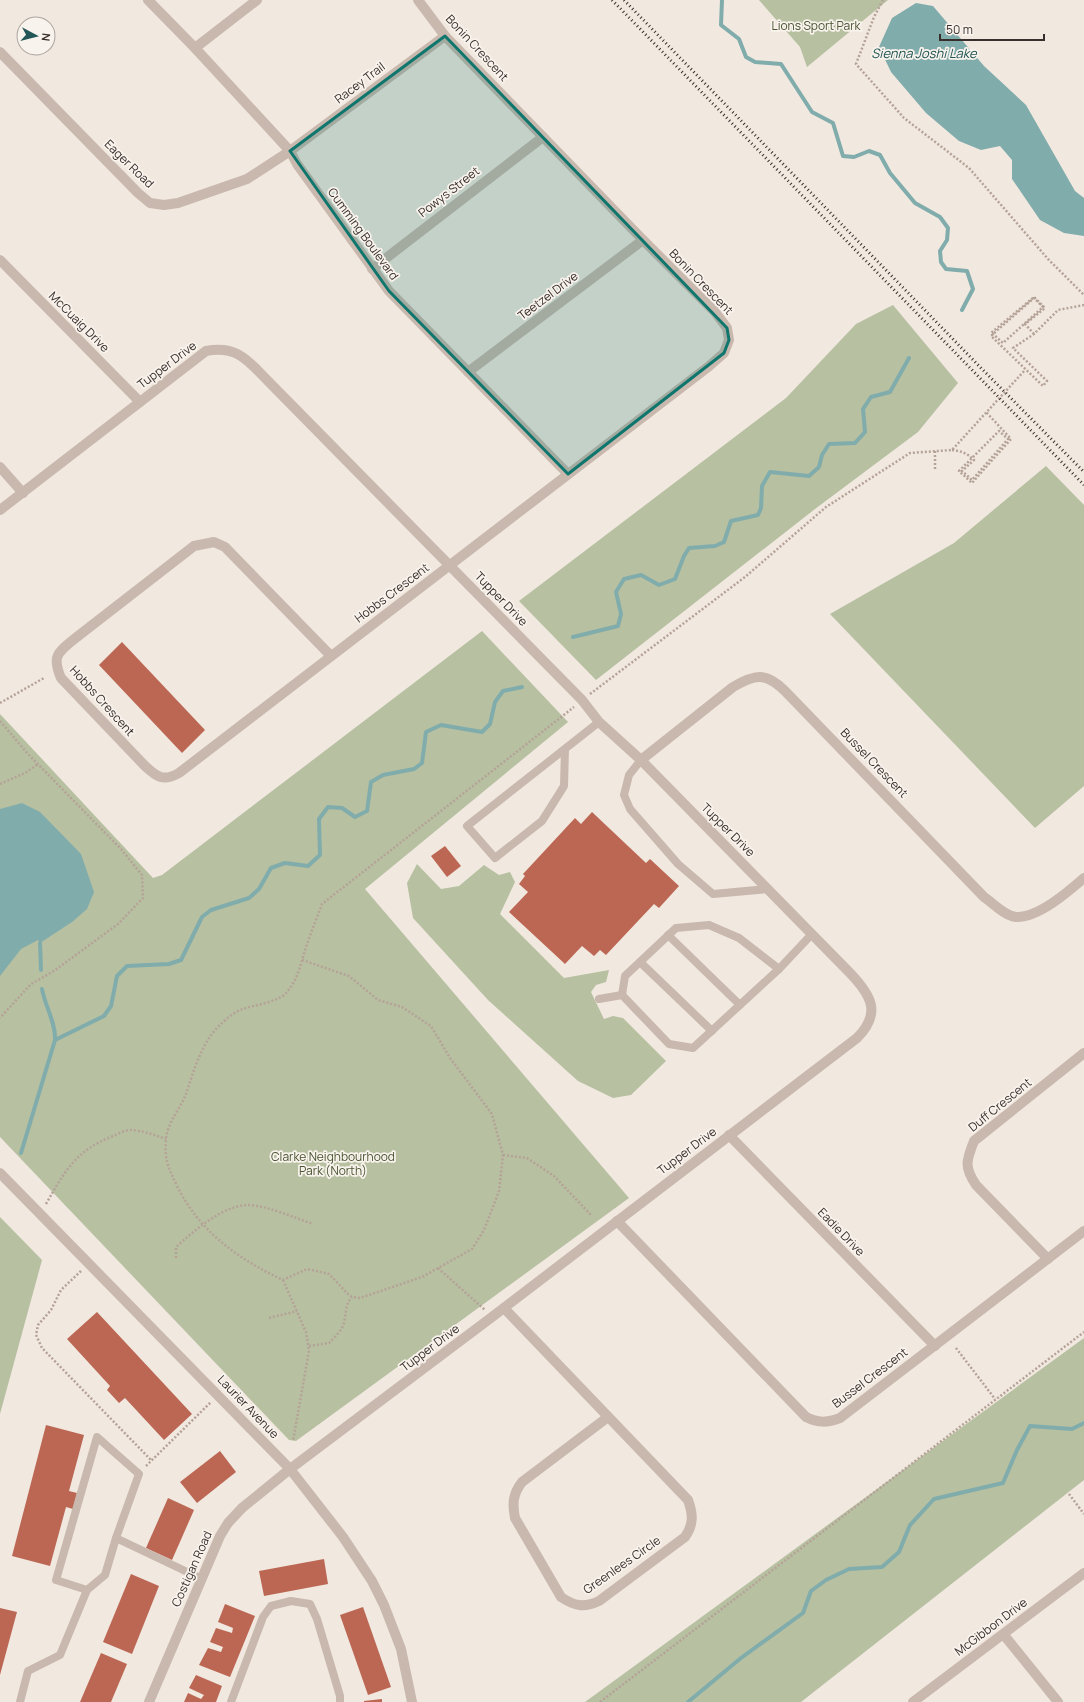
<svg xmlns="http://www.w3.org/2000/svg" width="1084" height="1702" viewBox="0 0 1084 1702" font-family="Manrope,sans-serif">
  <style>
    .green { fill: #b7c0a1 }
    .water { fill: #81acac }
    .lines { fill: none; stroke-linecap: round; stroke-linejoin: round }
    .stream { stroke: #81acac; stroke-width: 4 }
    .building { fill: #bc6753 }
    .path { stroke: #b5a297; stroke-width: 2.5; stroke-dasharray: 2 2; stroke-linecap: butt }
    .service { stroke: #c9b8ad; stroke-width: 8 }
    .minor { stroke: #c9b8ad; stroke-width: 10 }
    .tertiary { stroke: #c9b8ad; stroke-width: 10 }
    .rail { stroke: #382e2b; stroke-width: 3; stroke-dasharray: 1 3; stroke-linecap: butt }
    .marked { fill: #0f766e; fill-opacity: 0.2; stroke: #0f766e; stroke-width: 3; stroke-linejoin: round }
    .labels { text-anchor: middle; stroke-width: 3.5; stroke-linejoin: round; paint-order: stroke }
    .park-label { font-size: 12px; fill: #495431; stroke: #f9f3ed }
    .street-label { font-size: 12px; fill: #382e2b; stroke: #f9f3ed }
    .water-label { font-size: 13px; font-style: italic; fill: #235656; stroke: #f9f3ed }
  </style>
  <rect width="100%" height="100%" fill="#f1e8e0"/>
  <g class="green">
    <path d="M759,0h129l-81,67 -7,-20z"/>
    <path d="M893,305l65,78 -40,49 -103,77 -219,171 -77,-79 267,-203 70,-74z"/>
    <path d="M1046,466l38,39v281l-49,42 -205,-214 124,-71z"/>
    <path d="M482,631l86,91 -203,167 264,309 -333,243 -7,-1 -289,-303v-423l153,164 9,-3z"/>
    <path d="M417,864l24,25 18,-3 25,-21 15,10 11,-3 5,10 -15,32 64,64 45,-8 -3,12 -10,3 -5,7 13,27 9,-3 10,2 43,43 -35,34 -18,3 -35,-17 -90,-81 -75,-82 -6,-35z"/>
    <path d="M0,1217l42,43 -42,154z"/>
    <path d="M1084,1338v142l-283,222h-216z"/>
  </g>
  <g class="water">
    <path d="M916,3l17,3 51,60 42,39 49,86 9,7v38l-20,-3 -24,-13 -28,-41v-19l-12,-14 -19,4 -22,-9 -33,-28 -35,-41 -12,-25 13,-29z"/>
    <path d="M22,803l18,9 41,42 13,38 -7,17 -15,13 -32,21 -2,-3 -17,9 -21,27v-167z"/>
  </g>
  <g class="lines">
    <g class="stream">
      <path d="M722,0l-1,25 18,14 7,18 9,5 26,2 31,48 21,11 10,33 11,1 15,-6 11,4 10,18 25,30 25,14 8,11 -1,12 -7,11 1,11 5,7 21,2 6,18 -11,21"/>
      <path d="M573,637l45,-11 3,-12 -5,-22 8,-13 17,-4 18,10 16,-6 9,-23 5,-8 26,-2 9,-4 7,-21 27,-6 3,-7 1,-22 8,-14 39,4 10,-9 3,-12 7,-11 26,-1 10,-11 -2,-23 8,-12 19,-5 19,-34"/>
      <path d="M40,943l1,27"/>
      <path d="M55,1040l49,-24 7,-10 6,-30 10,-10 42,-2 12,-4 21,-43 9,-7 38,-12 10,-9 12,-21 14,-5 23,3 12,-11 -1,-36 9,-12 14,1 13,9 12,-6 4,-29 12,-7 31,-6 8,-6 4,-31 15,-7 41,7 8,-8 5,-22 8,-11 19,-4"/>
      <path d="M21,1153l34,-113c1,-17 -10,-34 -13,-51"/>
      <path d="M688,1702l53,-44 62,-45 8,-22 15,-11 23,-11 33,-2 17,-15 11,-27 24,-26 69,-16 14,-33 13,-24 42,3 12,-6"/>
    </g>
  </g>
  <g class="building">
    <path d="M122,642l83,88 -23,23 -83,-88z"/>
    <path d="M592,812l54,51 4,-4 29,27 -20,22 -5,-4 -48,51 -6,-5 -6,6 -12,-10 -17,18 -56,-52 19,-20 -9,-8 6,-8 -2,-2 52,-56 6,6z"/>
    <path d="M445,846l16,20 -14,11 -16,-21z"/>
    <path d="M97,1312l95,102 -28,26 -39,-42 -6,5 -12,-13 3,-4 -43,-47z"/>
    <path d="M46,1425l38,10 -15,56 8,2 -4,16 -7,-2 -16,59 -38,-10z"/>
    <path d="M220,1451l16,21 -39,31 -17,-21z"/>
    <path d="M168,1498l26,12 -22,50 -26,-12z"/>
    <path d="M324,1559l4,25 -64,12 -5,-25z"/>
    <path d="M131,1574l28,12 -27,68 -29,-12z"/>
    <path d="M225,1604l30,12 -25,61 -31,-12 9,-17 13,4 2,-5 -13,-5 6,-14 16,5 1,-5 -15,-6z"/>
    <path d="M363,1607l28,80 -23,8 -28,-80z"/>
    <path d="M0,1608l17,4 -17,63z"/>
    <path d="M101,1653l26,11 -16,38h-31z"/>
    <path d="M196,1675l26,11 -6,16h-32l4,-9 13,6 3,-4 -15,-7z"/>
    <path d="M382,1699v3h-18v-1z"/>
  </g>
  <g class="lines">
    <g class="path">
      <path d="M883,0l-9,17 -18,47 48,54 65,50 79,91 36,36"/>
      <path d="M1034,334l-9,-10 20,-16 -11,-11 -43,36 2,1 10,9 40,-36 -9,-9 -41,36 -2,2 52,50 4,-5 -34,-33 21,-14 24,-24 26,-5"/>
      <path d="M952,450c9,1 15,3 22,10l-12,11 10,9 36,-41 -9,-8 -40,40 13,12 39,-44 -25,-27"/>
      <path d="M935,451v20"/>
      <path d="M590,694l155,-117 81,-70 84,-54 42,-3 73,-80"/>
      <path d="M0,703l44,-25"/>
      <path d="M0,721l28,33 93,95 21,26 1,23 -25,26 -64,47 -23,13 -31,34"/>
      <path d="M0,784l25,-11 13,-9"/>
      <path d="M302,960l47,16 29,24 24,7 29,19 19,32 42,56 11,41 -4,36 -15,39 -12,19 -50,28 -62,21 -8,-1 -4,-3 -19,-20 -22,-5 -24,11c-45,-21 -83,-48 -106,-94 -8,-17 -13,-26 -11,-46 1,-18 14,-30 20,-46 8,-24 16,-53 35,-70 5,-5 15,-13 22,-15 11,-4 35,-7 43,-16 12,-13 15,-30 20,-46 5,-15 11,-29 16,-43l252,-197"/>
      <path d="M503,1155l24,3 27,18 37,39"/>
      <path d="M46,1204c19,-33 29,-53 67,-68 5,-2 12,-6 17,-6 12,0 24,5 36,9"/>
      <path d="M176,1258v-11c18,-16 46,-41 71,-42 19,0 48,13 66,19"/>
      <path d="M438,1268l47,42"/>
      <path d="M81,1271l-20,19 -10,20 -13,15 -2,10 6,13 109,112"/>
      <path d="M283,1280l23,52 3,19 -16,90"/>
      <path d="M269,1318l28,-7"/>
      <path d="M309,1346l20,-3c4,-4 10,-10 13,-15 5,-10 2,-24 10,-31"/>
      <path d="M956,1348l39,51"/>
      <path d="M146,1466l65,-64"/>
      <path d="M1069,1494l15,20"/>
      <path d="M600,1702l484,-370"/>
    </g>
    <g class="service">
      <path d="M565,749l-1,37 -22,35 -47,37 -28,-32 132,-104"/>
      <path d="M641,760l-12,15 -5,20 6,14 48,55 35,30 55,-5"/>
      <path d="M668,935l72,70"/>
      <path d="M640,962l72,69"/>
      <path d="M622,995l3,-19 51,-48 33,-3 30,13 40,31"/>
      <path d="M599,999l23,-4 47,49 24,4 86,-79 33,-35"/>
      <path d="M87,1590l-31,-10 41,-143 42,37 -23,64"/>
      <path d="M20,1702l8,-31 32,-16 27,-65 18,-15 11,-37 86,41"/>
      <path d="M231,1702l32,-85 8,-11 20,-5 19,3 7,15 23,77v6"/>
    </g>
    <g class="minor">
      <path d="M148,0l47,48 95,103 7,13 92,127 179,183"/>
      <path d="M195,48l62,-48"/>
      <path d="M0,52l138,141 12,10 14,2 14,-2 69,-24 43,-28 155,-115"/>
      <path d="M0,260l140,142"/>
      <path d="M372,269l171,-132"/>
      <path d="M468,372l175,-132"/>
      <path d="M0,467l23,26"/>
      <path d="M331,656l-106,-109 -11,-5 -20,4 -121,94c-16,13 -21,17 -12,38l84,88c12,11 18,16 34,7l529,-406 16,-14 5,-13 -2,-12 -12,-16 -72,-72 -198,-204 -27,-36"/>
      <path d="M641,760l92,-73c22,-13 33,-15 52,4l199,206c9,6 21,19 32,20 22,1 52,-25 68,-39"/>
      <path d="M729,1135l206,211"/>
      <path d="M617,1221l189,196c12,6 21,6 34,1l244,-187"/>
      <path d="M1048,1259l-72,-74c-12,-18 -10,-24 -2,-44l110,-88"/>
      <path d="M504,1308l184,192c5,14 6,24 -3,37l-86,64c-15,7 -25,5 -38,-4l-46,-79c-3,-15 -2,-24 7,-36l86,-65"/>
      <path d="M1004,1635l54,67"/>
      <path d="M913,1702l171,-129"/>
    </g>
    <g class="tertiary">
      <path d="M0,510l206,-159c32,-6 42,10 63,31l313,318 17,22 42,38 209,213c21,22 32,40 7,65l-365,279 -202,152 -48,39 -14,15 -8,13 -71,166"/>
      <path d="M0,1173l290,296 53,68 29,44 12,24 17,44 11,53"/>
    </g>
    <g class="rail">
      <path d="M612,0l472,485"/>
      <path d="M624,0l357,368 103,104"/>
    </g>
  </g>
  <path class="marked" d="M445,36l282,292 2,12 -5,13 -156,121 -179,-183 -99,-140z"/>
  <g class="labels">
    <g class="park-label">
      <text x="816" y="30">Lions Sport Park</text>
      <text x="333" y="1161">Clarke Neighbourhood<tspan x="333" dy="14">Park (North)</tspan></text>
    </g>
    <g class="street-label">
      <text transform="translate(477 48) rotate(47)" y="4">Bonin Crescent</text>
      <text transform="translate(360 83) rotate(-37)" y="4">Racey Trail</text>
      <text transform="translate(129 164) rotate(44)" y="4">Eager Road</text>
      <text transform="translate(449 192) rotate(-38)" y="4">Powys Street</text>
      <text transform="translate(363 234) rotate(54)" y="4">Cumming Boulevard</text>
      <text transform="translate(701 282) rotate(46)" y="4">Bonin Crescent</text>
      <text transform="translate(548 296) rotate(-37)" y="4">Teetzel Drive</text>
      <text transform="translate(79 322) rotate(45)" y="4">McCuaig Drive</text>
      <text transform="translate(167 365) rotate(-37)" y="4">Tupper Drive</text>
      <text transform="translate(392 593) rotate(-37)" y="4">Hobbs Crescent</text>
      <text transform="translate(501 599) rotate(46)" y="4">Tupper Drive</text>
      <text transform="translate(102 701) rotate(48)" y="4">Hobbs Crescent</text>
      <text transform="translate(874 763) rotate(46)" y="4">Bussel Crescent</text>
      <text transform="translate(728 830) rotate(45)" y="4">Tupper Drive</text>
      <text transform="translate(1000 1105) rotate(-39)" y="4">Duff Crescent</text>
      <text transform="translate(687 1151) rotate(-37)" y="4">Tupper Drive</text>
      <text transform="translate(841 1232) rotate(46)" y="4">Eadie Drive</text>
      <text transform="translate(430 1348) rotate(-37)" y="4">Tupper Drive</text>
      <text transform="translate(870 1378) rotate(-37)" y="4">Bussel Crescent</text>
      <text transform="translate(248 1407) rotate(46)" y="4">Laurier Avenue</text>
      <text transform="translate(622 1565) rotate(-35)" y="4">Greenlees Circle</text>
      <text transform="translate(192 1569) rotate(-66)" y="4">Costigan Road</text>
      <text transform="translate(991 1627) rotate(-37)" y="4">McGibbon Drive</text>
    </g>
    <g class="water-label">
      <text x="924" y="58">Sienna Joshi Lake</text>
    </g>
  </g>
  <g transform="translate(36 36) rotate(97)"><circle r="19" fill="#f9f3ed" stroke="#aca49f"/>
  <path d="M0-3L7 15L0 10L-7 15Z" fill="#235656"/>
  <text y="-6" font-size="11" font-weight="bold" text-anchor="middle" fill="#382e2b">N</text>
  </g>
  <path d="M940 34v6h104v-6" fill="none" stroke="#382e2b" stroke-width="2"/>
  <text x="946" y="34" font-size="12" fill="#382e2b" stroke="#f9f3ed" stroke-width="3" paint-order="stroke">50 m</text>
</svg>
